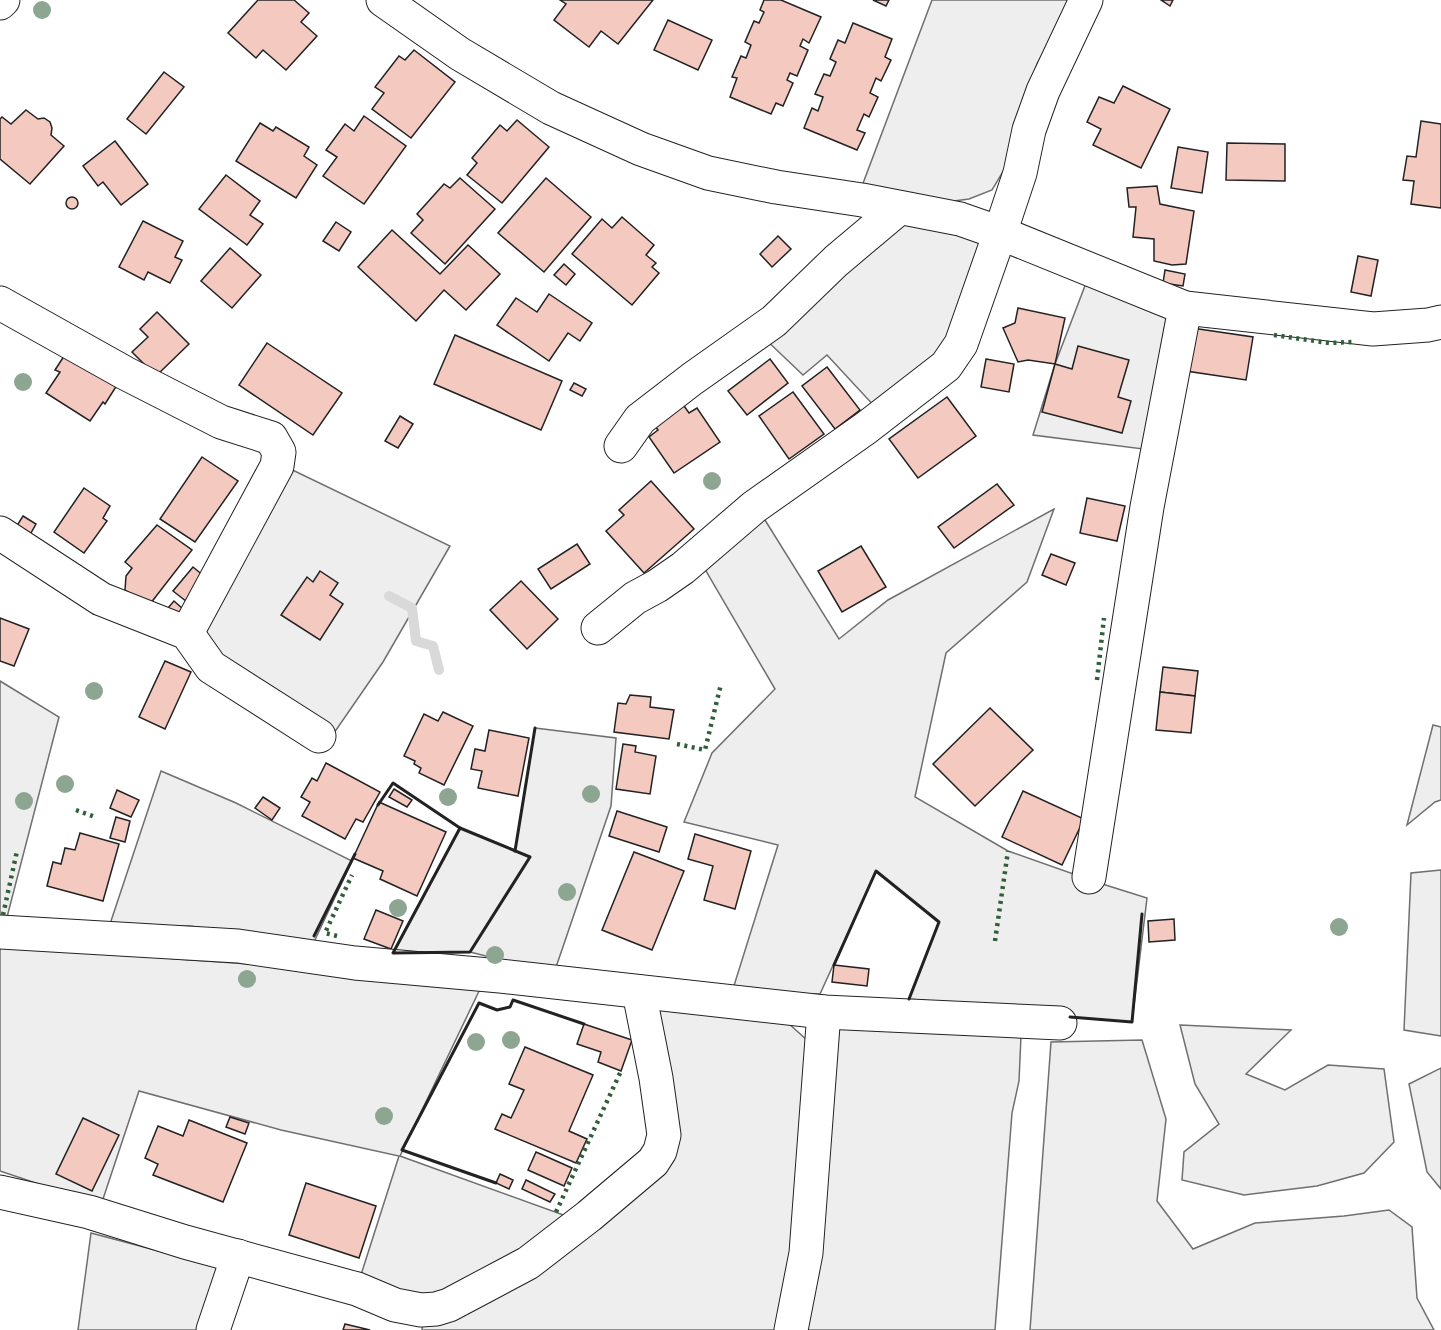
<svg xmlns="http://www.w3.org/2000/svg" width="1441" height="1330" viewBox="0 0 1441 1330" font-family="'Asap Condensed',sans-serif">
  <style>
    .green { fill: #eee; stroke: #6f6f6f; stroke-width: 1.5 }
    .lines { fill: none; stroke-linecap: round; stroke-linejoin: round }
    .stream { stroke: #d9d9d9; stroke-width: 10 }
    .building { fill: #f3c9c0; stroke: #222; stroke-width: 1.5 }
    .minor-casing { stroke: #222; stroke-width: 35 }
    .minor { stroke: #fff; stroke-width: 33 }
    .hedge { stroke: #2f5e38; stroke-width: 4.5; stroke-dasharray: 3 4.5; stroke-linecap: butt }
    .wall { stroke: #222; stroke-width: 3 }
    .tree { fill: #8da692 }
  </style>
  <rect width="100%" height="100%" fill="#fff"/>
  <g class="green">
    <path d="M932,0h140l-35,64 -33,106 -12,20 -23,9 -23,3 -84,-16z"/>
    <path d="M910,220l74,22 -32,96 -75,71 -50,-54 -24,20 -40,-38z"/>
    <path d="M1088,278l80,30 -25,141 -110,-14 22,-71z"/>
    <path d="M278,463l172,83 -67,116 -49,71 -148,-92z"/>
    <path d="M1054,509l-27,73 -81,71 -31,144 93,54 88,31 51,16 -15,124 -105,-8 -44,-8 -74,-7 30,-77 -63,-51 -56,123 -88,-2 46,-147 -94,-23 28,-69 63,-64 -72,-123 57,-54 79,127 49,-39z"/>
    <path d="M0,681l59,36 -53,204h-6z"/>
    <path d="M1433,725l8,2v73l-6,2 -28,23z"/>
    <path d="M535,728l81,10 -5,68 -57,167 -84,-21 -77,1 67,-125 55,22z"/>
    <path d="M161,771l75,32 116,58 -39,83 -123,-18 -81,1z"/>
    <path d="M1441,870v166l-37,-6 7,-157z"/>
    <path d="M0,942l177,17 146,10 159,16 -82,171 169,61 -52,45 -93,43 -65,-24 40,-125 -118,-26 -142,-39 -38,114 -101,-34z"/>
    <path d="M653,1005l135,18 20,18 -10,210 -19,79h-357l1,-8 246,-163z"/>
    <path d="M838,1025l183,11 -2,45 -7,32 -17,217h-192z"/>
    <path d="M1180,1025l111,5 -45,44 39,16 43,-25 56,4 10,73 -30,31 -47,13 -73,9 -62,-15 2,-28 35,-28 -24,-40z"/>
    <path d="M1142,1040l24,79 -9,82 36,48 62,-26 89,-7 45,-6 23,17 5,71 17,32h-404l21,-288z"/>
    <path d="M1441,1068v121l-14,-17 -18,-88z"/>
    <path d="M91,1233l128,34 -22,63h-119z"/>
  </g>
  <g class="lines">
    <path class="stream" d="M389,596l23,12 4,33 17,5 6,24"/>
  </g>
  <g class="building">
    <path d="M258,0h36l15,13 -8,9 16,14 -31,34 -23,-20 -7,8 -28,-25z"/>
    <path d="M560,0h93l-35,44 -17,-13 -12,16 -35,-27 12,-16z"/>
    <path d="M764,0h17l40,17 -12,26 -6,-4 -3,7 8,4 -11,26 -7,-3 -3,7 6,3 -10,23 -7,-3 -5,11 -41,-17 7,-19 -5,-1 9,-21 5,2 5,-13 -6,-3 9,-21 5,2 5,-11 -4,-2z"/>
    <path d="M873,0h16l-3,6z"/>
    <path d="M1161,0h12l-3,6z"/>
    <path d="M668,20l44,20 -14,30 -44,-20z"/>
    <path d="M853,23l39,16 -7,18 6,3 -10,21 -5,-3 -6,15 8,4 -9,20 -5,-3 -7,16 8,3 -8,17 -53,-22 8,-20 6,3 5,-14 -8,-3 9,-20 6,2 6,-14 -6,-3 8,-19 7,3z"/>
    <path d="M414,50l41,32 -44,56 -39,-29 12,-16 -9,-6 24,-31 6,4z"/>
    <path d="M164,72l20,15 -38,47 -19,-15z"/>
    <path d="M1123,86l47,23 -29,59 -48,-23 8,-16 -14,-7 12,-25 15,6z"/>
    <path d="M26,110l12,9 6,-1 6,4 2,6 -1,7 13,11 -34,38 -30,-25v-40l2,-2 9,7z"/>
    <path d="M364,116l42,30 -42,58 -41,-28 14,-19 -11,-7 19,-26 9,7z"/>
    <path d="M517,120l32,27 -47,56 -35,-28 10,-12 -5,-5 28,-33 7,6z"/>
    <path d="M1421,121l20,3v84l-30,-4 3,-23 -11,-1 4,-24 9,1z"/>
    <path d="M260,123l13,8 3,-4 33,20 -5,9 13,9 -21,33 -60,-37z"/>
    <path d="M115,141l33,43 -27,21 -18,-23 -5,4 -15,-20z"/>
    <path d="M1227,143l58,1v37l-59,-1z"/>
    <path d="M1178,147l30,5 -6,41 -31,-5z"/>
    <path d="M226,175l34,26 -10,14 13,9 -16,21 -48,-36z"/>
    <path d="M460,178l35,31 -50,55 -34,-31 12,-13 -6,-6 27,-30 6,4z"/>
    <path d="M546,178l45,39 -47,55 -46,-39z"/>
    <path d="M1157,186l3,18 34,7 -8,53 -14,1 -18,-4v-22l-21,-2 3,-30h-7l-2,-19z"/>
    <circle cx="72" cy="203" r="6"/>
    <path d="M622,217l32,28 -8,10 10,8 -4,4 7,6 -27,32 -60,-51 30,-35 10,9z"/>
    <path d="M143,221l40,20 -8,16 7,3 -12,23 -22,-11 -4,8 -25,-13z"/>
    <path d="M336,222l15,10 -12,19 -16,-10z"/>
    <path d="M392,230l48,44 28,-29 32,29 -34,36 -22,-20 -28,31 -58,-54z"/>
    <path d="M778,236l13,13 -19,18 -12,-13z"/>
    <path d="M230,248l31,27 -29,33 -31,-27z"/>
    <path d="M1358,256l20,4 -7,36 -20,-4z"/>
    <path d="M564,264l11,10 -9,11 -12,-10z"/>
    <path d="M1165,270l20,4 -2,12 -20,-3z"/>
    <path d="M549,294l43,29 -12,18 -12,-8 -19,28 -52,-36 19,-27 21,14z"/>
    <path d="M1018,308l47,10 -10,46 -27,-4 -10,2 -15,-34 12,-5z"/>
    <path d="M157,312l32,32 -33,32 -24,-24 16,-15 -8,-8z"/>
    <path d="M1192,328l61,9 -7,43 -60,-9z"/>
    <path d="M455,335l107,46 -21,49 -107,-46z"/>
    <path d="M267,343l75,50 -29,42 -74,-50z"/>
    <path d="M1078,346l51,14 -11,37 13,4 -9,32 -80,-21 13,-48 17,5z"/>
    <path d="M68,350l51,32 -14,22 -2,-2 -13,19 -44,-28 14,-21 -5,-2z"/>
    <path d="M770,359l18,24 -41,32 -19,-24z"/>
    <path d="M986,359l28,5 -5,28 -28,-5z"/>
    <path d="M827,367l33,43 -25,19 -33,-43z"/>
    <path d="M574,383l12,6 -4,7 -12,-6z"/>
    <path d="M793,392l31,42 -35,25 -30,-43z"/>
    <path d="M947,397l29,39 -58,42 -29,-39z"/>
    <path d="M682,403l7,10 8,-5 23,34 -46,31 -25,-36 9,-7 -6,-7z"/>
    <path d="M400,416l13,8 -15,24 -13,-7z"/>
    <path d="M202,457l36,24 -43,61 -35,-23z"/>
    <path d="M651,481l43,48 -50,44 -38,-42 18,-16 -5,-5z"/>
    <path d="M997,484l17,21 -60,43 -16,-21z"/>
    <path d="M84,488l26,18 -7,12 4,3 -23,32 -30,-21z"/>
    <path d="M1087,498l38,8 -8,35 -37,-8z"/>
    <path d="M23,516l13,8 -9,16 -14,-8z"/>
    <path d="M157,525l35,25 -49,63 -9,-17 -9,-6 1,-14 6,-8 -7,-6z"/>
    <path d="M577,544l13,20 -39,25 -13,-20z"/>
    <path d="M861,546l25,41 -44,25 -24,-41z"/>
    <path d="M1051,554l24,9 -9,22 -24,-10z"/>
    <path d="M193,567l17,14 -19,24 -18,-14z"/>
    <path d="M320,571l18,12 -8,12 13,9 -23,36 -39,-25 26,-38 6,5z"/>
    <path d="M521,581l37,38 -31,30 -37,-39z"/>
    <path d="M174,601l18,16 -31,-1z"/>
    <path d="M0,618l29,11 -15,37 -14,-5z"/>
    <path d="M165,661l26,11 -26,57 -26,-12z"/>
    <path d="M1163,667l35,4 -3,25 -35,-4z"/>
    <path d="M1160,692l35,4 -4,37 -35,-3z"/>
    <path d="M630,695l21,2 -1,10 24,3 -5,29 -55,-7 4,-29 8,1z"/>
    <path d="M990,708l43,42 -58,56 -42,-42z"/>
    <path d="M443,712l30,14 -29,59 -25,-12 2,-5 -7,-4 1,-3 -11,-5 20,-42 14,7z"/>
    <path d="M489,730l40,8 -11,58 -40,-8 4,-17 -11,-2 4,-20 10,2z"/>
    <path d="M623,744l13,2 -1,6 21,4 -6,38 -34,-5z"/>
    <path d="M326,763l54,29 -17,30 -7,-3 -11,20 -43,-23 8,-14 -9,-5 11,-19 5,3z"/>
    <path d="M394,789l18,11 -5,7 -18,-10z"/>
    <path d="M117,790l22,10 -8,17 -21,-9z"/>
    <path d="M1023,791l61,28 -22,46 -60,-28z"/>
    <path d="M263,797l17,11 -8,12 -17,-12z"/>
    <path d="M379,802l67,30 -29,64 -37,-17 3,-8 -30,-13z"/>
    <path d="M617,811l50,16 -8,25 -50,-16z"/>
    <path d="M116,817l14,4 -5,21 -15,-4z"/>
    <path d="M80,833l39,11 -16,57 -56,-15 6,-24 8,2 4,-16 10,2z"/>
    <path d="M695,834l56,17 -16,58 -31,-9 9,-34 -25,-7z"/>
    <path d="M634,852l50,19 -32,79 -50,-20z"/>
    <path d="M376,910l27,11 -12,28 -27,-10z"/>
    <path d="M1174,919l1,21 -26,2 -1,-21z"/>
    <path d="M834,965l35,4 -2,17 -35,-4z"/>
    <path d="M584,1024l48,16 -11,31 -23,-9 3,-10 -24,-8z"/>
    <path d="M525,1047l68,28 -24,56 18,8 -11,24 -81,-34 7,-15 9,4 13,-28 -15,-6z"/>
    <path d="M230,1117l19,6 -4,11 -19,-7z"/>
    <path d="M83,1118l36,17 -27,56 -36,-17z"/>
    <path d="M189,1120l58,23 -24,59 -70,-27 5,-11 -13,-6 13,-32 25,10z"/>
    <path d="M536,1152l36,16 -8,18 -36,-16z"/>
    <path d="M500,1174l13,6 -4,9 -13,-6z"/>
    <path d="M526,1180l29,14 -5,8 -28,-13z"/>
    <path d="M306,1183l70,23 -17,52 -70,-23z"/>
    <path d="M345,1324l25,6h-27z"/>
  </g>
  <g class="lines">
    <g class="minor-casing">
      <g id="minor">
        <path d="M383,0l77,54 91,54 90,41 67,24 68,14 86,13 98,19 40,14 185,75 188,21 55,-4 13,-3"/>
        <path d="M0,3l3,-3"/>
        <path d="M0,303l125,70 96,49 50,16 8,14 -2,14 -90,167"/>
        <path d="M621,446l19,-27 52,-40 82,-58 62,-60 63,-53"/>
        <path d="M0,533l101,66 86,34 24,34 108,69"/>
        <path d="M598,628l37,-30 22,-12 26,-18 71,-61 112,-79 80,-62 15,-22 39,-111 20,-60 9,-43 14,-39 43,-91"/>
        <path d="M1089,877l58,-370 38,-199"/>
        <path d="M0,932l238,14 117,17 145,13 324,36 236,11"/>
        <path d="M0,1192l89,20 96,30 172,47 38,16 26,5 15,-1 13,-4 79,-42 61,-47 64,-54 7,-11 4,-16 -8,-57 -17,-86"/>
        <path d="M213,1330l25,-74"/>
        <path d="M791,1330l15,-77 18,-241"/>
      </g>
    </g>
    <use href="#minor" class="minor"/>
    <g class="hedge">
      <path d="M1274,335l55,8 23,-1"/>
      <path d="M1097,680l7,-62"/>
      <path d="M677,744l28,6 16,-66"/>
      <path d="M76,810l19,7"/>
      <path d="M3,915l14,-64"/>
      <path d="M337,936l-12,-3 27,-58"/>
      <path d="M995,941l13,-90"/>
      <path d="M556,1212l65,-141"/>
    </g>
    <g class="wall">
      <path d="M378,805l15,-22 67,45"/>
      <path d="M460,828l70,29 -60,95 -77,1z"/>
      <path d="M515,851l20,-123"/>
      <path d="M314,936l41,-82"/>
      <path d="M834,965l42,-94 63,51 -30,77"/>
      <path d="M1070,1017l62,5 10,-108"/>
      <path d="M496,1183l-94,-33 77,-147 18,7 13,-3 3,-7 71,24"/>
    </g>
  </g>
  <g class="tree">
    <circle cx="42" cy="10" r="9"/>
    <circle cx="23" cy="382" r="9"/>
    <circle cx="712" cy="481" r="9"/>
    <circle cx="94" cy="691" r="9"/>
    <circle cx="65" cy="784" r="9"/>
    <circle cx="591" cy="794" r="9"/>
    <circle cx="448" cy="797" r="9"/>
    <circle cx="24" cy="801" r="9"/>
    <circle cx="567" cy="892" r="9"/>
    <circle cx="398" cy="908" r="9"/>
    <circle cx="1339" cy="927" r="9"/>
    <circle cx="495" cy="955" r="9"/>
    <circle cx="247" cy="979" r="9"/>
    <circle cx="511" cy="1040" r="9"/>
    <circle cx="476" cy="1042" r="9"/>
    <circle cx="384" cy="1116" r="9"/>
  </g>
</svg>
